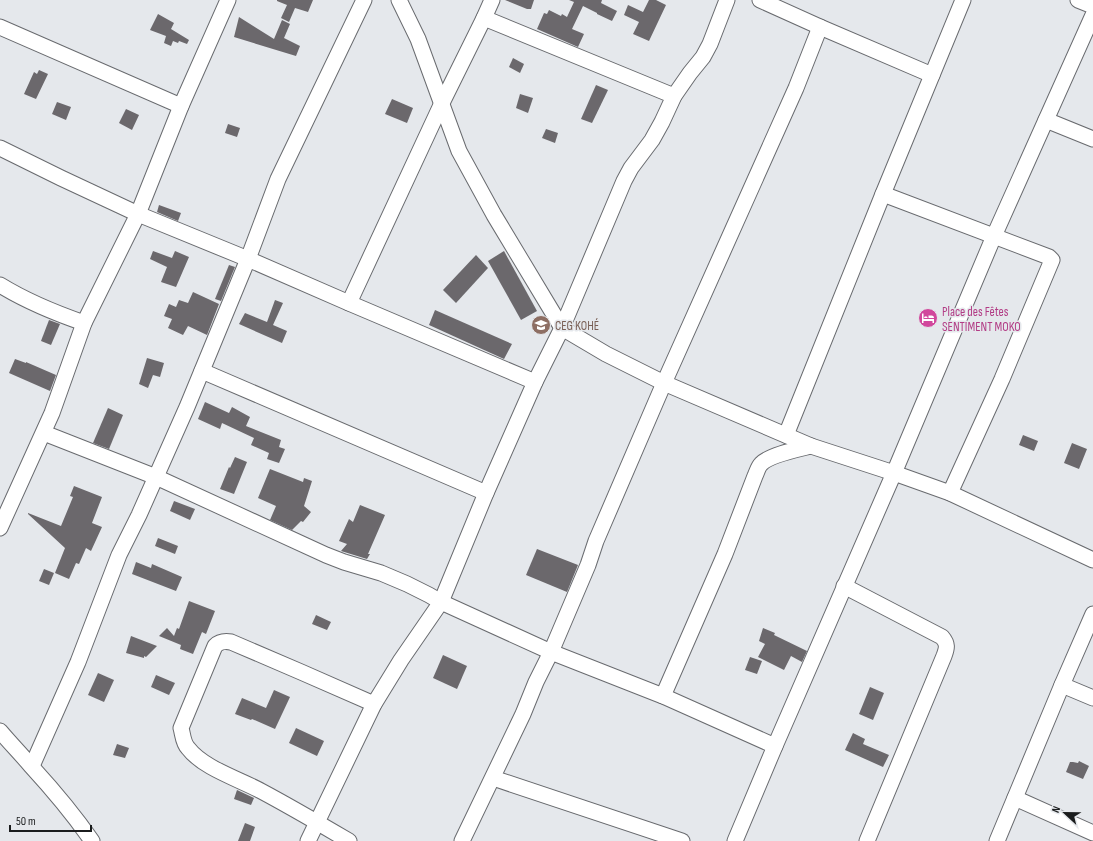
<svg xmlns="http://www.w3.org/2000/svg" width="1093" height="841" viewBox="0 0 1093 841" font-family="'Sofia Sans Condensed',sans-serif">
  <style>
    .building { fill: #6b686c }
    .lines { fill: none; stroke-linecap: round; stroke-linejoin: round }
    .minor-casing { stroke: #696b6f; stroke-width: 17 }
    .minor { stroke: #fff; stroke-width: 15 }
    .labels { text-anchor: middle; stroke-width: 3; stroke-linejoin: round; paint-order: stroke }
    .hotel-label { font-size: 13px; fill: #b23c85; stroke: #e5e8ec; text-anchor: start }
    .education-label { font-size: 13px; fill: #785e54; stroke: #e5e8ec; text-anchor: start }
  </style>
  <rect width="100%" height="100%" fill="#e5e8ec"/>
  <g class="building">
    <path d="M277,0h36l-5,12 -13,-4 -6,14 -8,-4 6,-13 -10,-4z"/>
    <path d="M505,0h29l-3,9h-4z"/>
    <path d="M569,0h33l-1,3 16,8 -5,10 -15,-7v-1l-14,-7 -11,23 12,5 -6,13 -41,-18 7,-16 3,1 2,-4 12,6 1,-2 5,3 7,-15z"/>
    <path d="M649,0h7l10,5 -17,36 -16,-7 6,-12 -15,-7 4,-10 15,7z"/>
    <path d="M158,14l16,9 -3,6 18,11 -2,4 -8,-3 -1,2 -5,-2 -2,5 -7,-3 2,-7 -16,-6z"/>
    <path d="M239,17l35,22 8,-19 8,4 -6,14 16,8 -4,10 -62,-19z"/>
    <path d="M513,58l11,6 -4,9 -11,-6z"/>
    <path d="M39,70l9,4 -12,25 -12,-5 10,-22 3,2z"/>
    <path d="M596,85l12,5 -16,33 -11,-4z"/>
    <path d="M520,94l13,4 -5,15 -12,-5z"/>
    <path d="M392,99l21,9 -6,15 -22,-9z"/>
    <path d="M57,102l14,5 -5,13 -14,-6z"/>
    <path d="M126,109l13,6 -7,15 -13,-7z"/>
    <path d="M228,124l12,4 -3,9 -12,-4z"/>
    <path d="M546,129l12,4 -3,10 -13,-5z"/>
    <path d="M159,205l22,8 -3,8 -21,-9z"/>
    <path d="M153,251l19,7 3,-7 14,6 -13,30 -15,-5 6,-15 -17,-8z"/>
    <path d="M504,251l33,60 -16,9 -33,-59z"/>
    <path d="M476,255l12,13 -32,35 -13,-13z"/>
    <path d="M229,265l6,2 -14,34 -6,-2z"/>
    <path d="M193,292l26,12 -12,31 -19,-9 -5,9 -15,-7 4,-9 -8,-3 5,-12 7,3 3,-7 9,3z"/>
    <path d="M275,300l8,3 -10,22 14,6 -5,12 -43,-19 6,-11 22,9z"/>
    <path d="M435,310l77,34 -8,15 -75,-34z"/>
    <path d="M49,320l11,4 -9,21 -10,-4z"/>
    <path d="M147,358l17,5 -4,14 -7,-2 -5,13 -9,-4z"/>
    <path d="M15,359l11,4v-1l30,13 -6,16 -41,-18z"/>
    <path d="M205,402l24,11 3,-6 18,10 -4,9 35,14 -2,7 6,2 -6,14 -12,-4 2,-6 -18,-8 3,-7 -32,-15 -2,6 -22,-10z"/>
    <path d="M108,408l15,7 -14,34 -16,-6z"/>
    <path d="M1023,435l15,6 -4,10 -15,-6z"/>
    <path d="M1072,443l15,6 -8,20 -15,-6z"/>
    <path d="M235,457l12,5 -13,32 -14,-5 9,-22 1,1z"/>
    <path d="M270,469l33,13 1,-4 8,3 -8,25 7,6 -8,10 -2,-1 -9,9 -22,-10 6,-14 -18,-8z"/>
    <path d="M74,486l28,11 -10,26 10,4 -11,24 -5,-3 -7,16 -3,-1 -7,16 -14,-6 10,-25 -37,-34v-1l33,13 12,-29 -3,-1z"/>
    <path d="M174,501l21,8 -5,11 -20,-9z"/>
    <path d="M360,505l25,10 -17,39h2l-3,5 -26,-8 6,-7 -8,-3 10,-22 4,3z"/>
    <path d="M158,538l20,8 -3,8 -20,-8z"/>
    <path d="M537,549l41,16 -11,27 -41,-17z"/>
    <path d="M136,562l15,6 1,-4 30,13 -6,14 -44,-17z"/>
    <path d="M44,569l10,4 -5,12 -10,-4z"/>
    <path d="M189,601l26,10 -9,23 -4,-2 -9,22 -13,-5 1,-4 -22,-9 8,-8 7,8 3,-8 2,1z"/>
    <path d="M316,615l15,7 -4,8 -15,-6z"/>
    <path d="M763,628l12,5 -1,2 33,16 -5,11 -11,-6 -7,14 -26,-13 7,-13 -6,-3z"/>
    <path d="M131,636l26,10 -11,11 -2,-1v2l-18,-5z"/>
    <path d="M443,655l24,11 -10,23 -24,-11z"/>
    <path d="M750,657l12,4 -5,13 -12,-4z"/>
    <path d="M98,673l16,7 -10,22 -16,-7z"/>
    <path d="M156,675l19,8 -6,12 -18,-8z"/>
    <path d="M870,687l14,6 -11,27 -14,-6z"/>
    <path d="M274,690l16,7 -15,32 -23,-10 -1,1 -16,-6 7,-16 24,10z"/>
    <path d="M296,728l28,13 -7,15 -28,-13z"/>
    <path d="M853,733l12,6 -2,5 26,11 -6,12 -38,-17z"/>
    <path d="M117,744l12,4 -4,10 -12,-3z"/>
    <path d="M1079,761l10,5 -6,13 -17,-7 4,-10h3l5,1z"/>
    <path d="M237,790l17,8 -3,7 -17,-6z"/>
    <path d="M245,823l10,4 -5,14h-12z"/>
  </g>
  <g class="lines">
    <g class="minor-casing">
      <g id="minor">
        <path d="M399,0l19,39 41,112 35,64 68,113 44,26 58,29 147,63 83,27 56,20 143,67"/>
        <path d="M760,0l60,27 112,48"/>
        <path d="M1078,0l15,6"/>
        <path d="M484,18l190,78"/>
        <path d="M0,27l181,79"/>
        <path d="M1046,120l47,19"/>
        <path d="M0,148l61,30 77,36 110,45 101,44 186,79"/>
        <path d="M883,194l166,63 3,3 -50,119 -52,114"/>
        <path d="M0,285c26,16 55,28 84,38"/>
        <path d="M349,303l93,-200 42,-85 8,-18"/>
        <path d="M202,371l284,122"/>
        <path d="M44,433l112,44 170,78 18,7 37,11 26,11 22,11 12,7 110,50 112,44 112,50"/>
        <path d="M786,435l97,-241 80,-194"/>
        <path d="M0,528l52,-115 32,-90 54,-109 43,-108 47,-106"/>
        <path d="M844,586l98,51c6,7 5,11 2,19l-77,185"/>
        <path d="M1062,685l31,13"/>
        <path d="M663,696l62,-142 30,-78c2,-4 3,-9 6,-12 8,-9 38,-15 50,-18"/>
        <path d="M0,731c10,12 21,23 31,35 22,24 43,49 61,75"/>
        <path d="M32,766l46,-104 41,-107 20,-40 48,-108 61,-148 30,-80 86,-179"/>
        <path d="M493,778l189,63"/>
        <path d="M1015,798l78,35"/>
        <path d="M308,841l66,-137 27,-44 40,-58 45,-109 49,-111 27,-54 62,-147 7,-13 21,-28 10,-18 12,-26 16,-23 13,-16 7,-13 17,-44"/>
        <path d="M349,841c-29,-17 -58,-34 -88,-50 -22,-12 -58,-23 -73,-43 -5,-5 -5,-13 -7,-20l34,-82c5,-5 10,-5 16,-4l70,30 73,32"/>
        <path d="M462,841l61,-127 13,-32 15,-30 37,-87 8,-24 68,-158 132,-295 24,-61"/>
        <path d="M735,841l40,-95 119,-273 100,-237 99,-221"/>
        <path d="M997,841l65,-156 31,-71"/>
      </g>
    </g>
    <use href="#minor" class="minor"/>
  </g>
  <defs>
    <g id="hotel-disc" transform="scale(1)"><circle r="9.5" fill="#d1479c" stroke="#e5e8ec"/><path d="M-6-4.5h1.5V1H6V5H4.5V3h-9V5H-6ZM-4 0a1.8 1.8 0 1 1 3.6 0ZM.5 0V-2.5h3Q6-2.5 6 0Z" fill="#fff"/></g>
    <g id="school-disc" transform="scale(1)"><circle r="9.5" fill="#8d6e63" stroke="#e5e8ec"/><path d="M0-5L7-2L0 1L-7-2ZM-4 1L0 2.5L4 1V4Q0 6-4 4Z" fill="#fff"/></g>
  </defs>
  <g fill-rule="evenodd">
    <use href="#hotel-disc" x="928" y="318"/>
    <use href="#school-disc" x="541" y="325"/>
  </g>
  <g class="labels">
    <g class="hotel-label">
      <text x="942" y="316">Place des Fêtes<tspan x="942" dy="15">SENTIMENT MOKO</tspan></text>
    </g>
    <g class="education-label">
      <text x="555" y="330">CEG KOHÉ</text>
    </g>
  </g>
  <g transform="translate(1065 813) rotate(292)" stroke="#e5e8ec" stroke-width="3" paint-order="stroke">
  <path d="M0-3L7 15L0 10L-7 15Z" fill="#1a1c1d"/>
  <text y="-6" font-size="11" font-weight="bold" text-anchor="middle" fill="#1a1c1d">N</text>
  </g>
  <path d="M10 825v6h81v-6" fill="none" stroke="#1a1c1d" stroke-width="2"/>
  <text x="16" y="825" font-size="12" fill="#1a1c1d" stroke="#e5e8ec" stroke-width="3" paint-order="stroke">50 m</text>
</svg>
